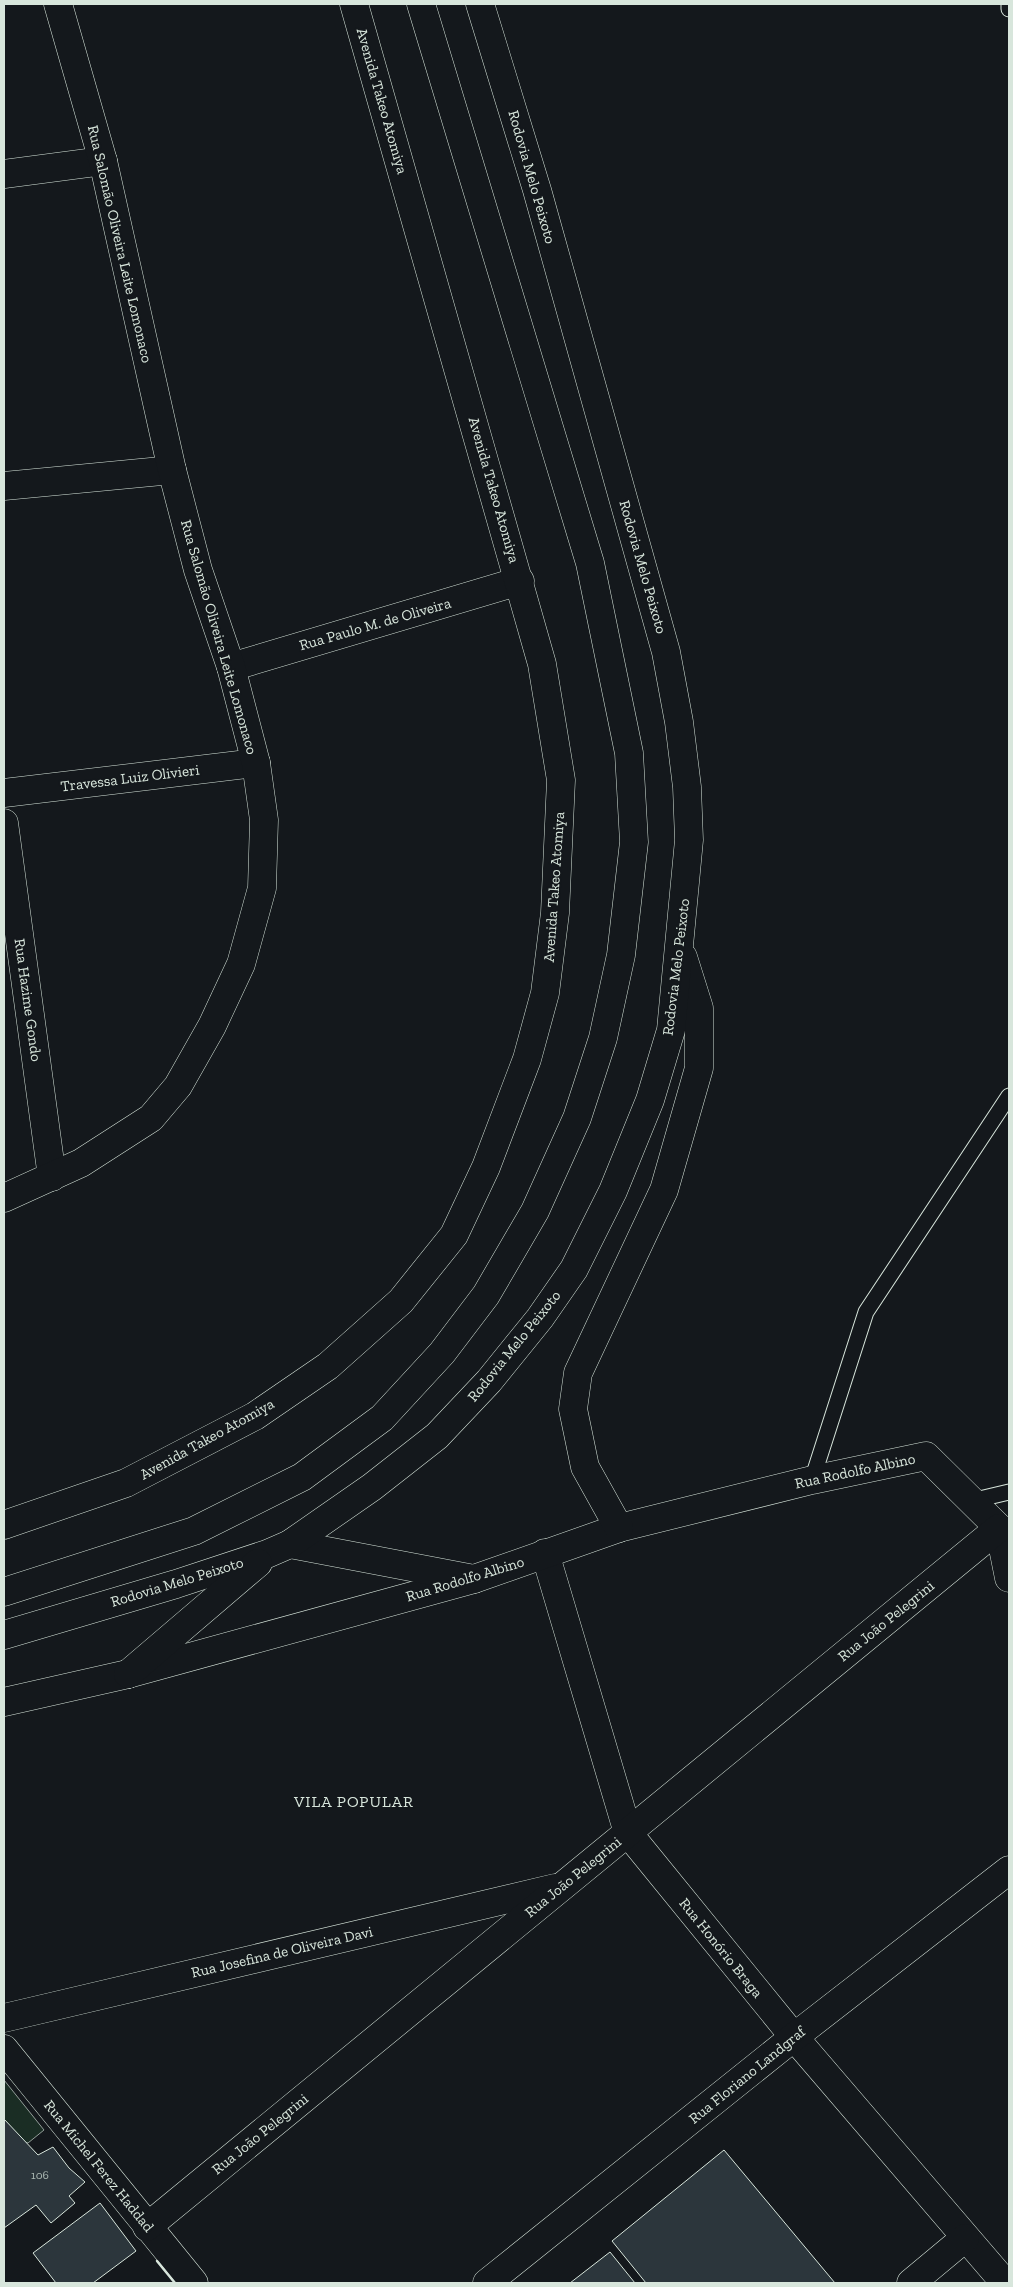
<svg xmlns="http://www.w3.org/2000/svg" width="1013" height="2287" viewBox="0 0 1013 2287" font-family="'Zilla Slab',serif">
  <style>
    .green { fill: #1a2d24; stroke: #939e99 }
    .building { fill: #2c363c; stroke: #d8e6dc }
    .lines { fill: none; stroke-linecap: round; stroke-linejoin: round }
    .lane-casing { stroke: #d8e6dc; stroke-width: 17 }
    .street-casing { stroke: #d8e6dc; stroke-width: 29 }
    .primary-casing { stroke: #d8e6dc; stroke-width: 29 }
    .highway-casing { stroke: #d8e6dc; stroke-width: 29 }
    .lane { stroke: #14181c; stroke-width: 15 }
    .street { stroke: #14181c; stroke-width: 28 }
    .primary { stroke: #14181c; stroke-width: 28 }
    .highway { stroke: #14181c; stroke-width: 28 }
    .wall { stroke: #d8e6dc; stroke-width: 2.5 }
    .labels { text-anchor: middle; stroke-width: 4; stroke-linejoin: round; paint-order: stroke }
    .number-label { font-size: 12px; fill: #adbab4 }
    .street-label { font-size: 15px; fill: #d8e6dc; stroke: #14181c }
    .neighbourhood-label { font-size: 16px; letter-spacing: 1px; fill: #d8e6dc; stroke: #14181c }
  </style>
  <rect width="100%" height="100%" fill="#14181c"/>
  <path class="green" d="M4,2080l40,50 -16,13 -24,-8z"/>
  <g class="building">
    <path d="M4,2119l34,36 15,-8 16,21 16,14 -16,14 6,7 -24,20 -15,-18 -32,23z"/>
    <path d="M724,2150l111,133h-189l-34,-42z"/>
    <path d="M100,2203l36,48 -43,32h-37l-23,-30z"/>
    <path d="M610,2252l25,31h-65z"/>
  </g>
  <g class="lines">
    <g class="lane-casing">
      <g id="lane">
        <path d="M1009,4v5"/>
        <path d="M812,1480l54,-168 143,-216"/>
        <path d="M971,1501l38,-9"/>
      </g>
    </g>
    <g class="street-casing">
      <g id="street">
        <path d="M4,174l99,-13"/>
        <path d="M4,486l168,-16"/>
        <path d="M231,667l289,-86"/>
        <path d="M4,793l252,-30"/>
        <path d="M4,823l48,354"/>
        <path d="M4,1198l77,-35 70,-45 27,-32 34,-60 29,-62 21,-76 2,-68 -8,-57 -25,-96 -33,-97 -26,-100 -69,-309 -45,-157"/>
        <path d="M4,1525l122,-42 129,-67 73,-50 73,-65 53,-66 32,-68 41,-108 18,-66 10,-80 6,-133 -19,-116 -188,-660"/>
        <path d="M545,1553l83,280 166,204 211,246"/>
        <path d="M128,1674l346,-95 145,-51 193,-48 114,-24 73,72 10,50"/>
        <path d="M4,2018l551,-130"/>
        <path d="M4,2049l190,234"/>
        <path d="M147,2227l852,-699"/>
        <path d="M487,2283l307,-246 215,-167"/>
        <path d="M911,2283l54,-45"/>
      </g>
    </g>
    <g class="primary-casing">
      <path id="primary" d="M4,1702l124,-28"/>
    </g>
    <g class="highway-casing">
      <g id="highway">
        <path d="M619,1528l-34,-61 -12,-58 5,-36 86,-183 35,-122v-60l-16,-51"/>
        <path d="M290,1544l184,35"/>
        <path d="M4,1592l190,-61 108,-54 80,-59 60,-65 44,-58 49,-84 42,-93 26,-80 18,-83 13,-113 -5,-89 -39,-190 -169,-559"/>
        <path d="M4,1635l172,-51 91,-30 23,-10 82,-57 65,-51 52,-55 51,-63 34,-49 39,-78 37,-91 21,-70 18,-190 -2,-53 -8,-65 -13,-70 -129,-462 -57,-186"/>
        <path d="M128,1674l130,-111"/>
      </g>
    </g>
    <use href="#lane" class="lane"/>
    <use href="#street" class="street"/>
    <use href="#primary" class="primary"/>
    <use href="#highway" class="highway"/>
    <path class="wall" d="M157,2261l18,22"/>
  </g>
  <g class="labels">
    <g class="number-label">
      <text x="40" y="2179">106</text>
    </g>
    <g class="street-label">
      <text transform="translate(382 101) rotate(74)" y="5">Avenida Takeo Atomiya</text>
      <text transform="translate(532 177) rotate(74)" y="5">Rodovia Melo Peixoto</text>
      <text transform="translate(120 244) rotate(77)" y="5">Rua Salomão Oliveira Leite Lomonaco</text>
      <text transform="translate(494 490) rotate(74)" y="5">Avenida Takeo Atomiya</text>
      <text transform="translate(643 567) rotate(74)" y="5">Rodovia Melo Peixoto</text>
      <text transform="translate(375 624) rotate(-16)" y="5">Rua Paulo M. de Oliveira</text>
      <text transform="translate(219 637) rotate(74)" y="5">Rua Salomão Oliveira Leite Lomonaco</text>
      <text transform="translate(130 778) rotate(-7)" y="5">Travessa Luiz Olivieri</text>
      <text transform="translate(554 887) rotate(-86)" y="5">Avenida Takeo Atomiya</text>
      <text transform="translate(676 967) rotate(-83)" y="5">Rodovia Melo Peixoto</text>
      <text transform="translate(28 1000) rotate(82)" y="5">Rua Hazime Gondo</text>
      <text transform="translate(514 1346) rotate(-51)" y="5">Rodovia Melo Peixoto</text>
      <text transform="translate(207 1439) rotate(-29)" y="5">Avenida Takeo Atomiya</text>
      <text transform="translate(855 1471) rotate(-12)" y="5">Rua Rodolfo Albino</text>
      <text transform="translate(465 1579) rotate(-17)" y="5">Rua Rodolfo Albino</text>
      <text transform="translate(177 1582) rotate(-17)" y="5">Rodovia Melo Peixoto</text>
      <text transform="translate(886 1621) rotate(-39)" y="5">Rua João Pelegrini</text>
      <text transform="translate(573 1877) rotate(-39)" y="5">Rua João Pelegrini</text>
      <text transform="translate(721 1948) rotate(51)" y="5">Rua Honório Braga</text>
      <text transform="translate(282 1952) rotate(-13)" y="5">Rua Josefina de Oliveira Davi</text>
      <text transform="translate(747 2075) rotate(-39)" y="5">Rua Floriano Landgraf</text>
      <text transform="translate(260 2134) rotate(-39)" y="5">Rua João Pelegrini</text>
      <text transform="translate(99 2166) rotate(51)" y="5">Rua Michel Ferez Haddad</text>
    </g>
    <g class="neighbourhood-label">
      <text x="354" y="1807">VILA POPULAR</text>
    </g>
  </g>
  <rect width="1013" height="2287" fill="none" stroke="#d8e6dc" stroke-width="10"/>
</svg>
